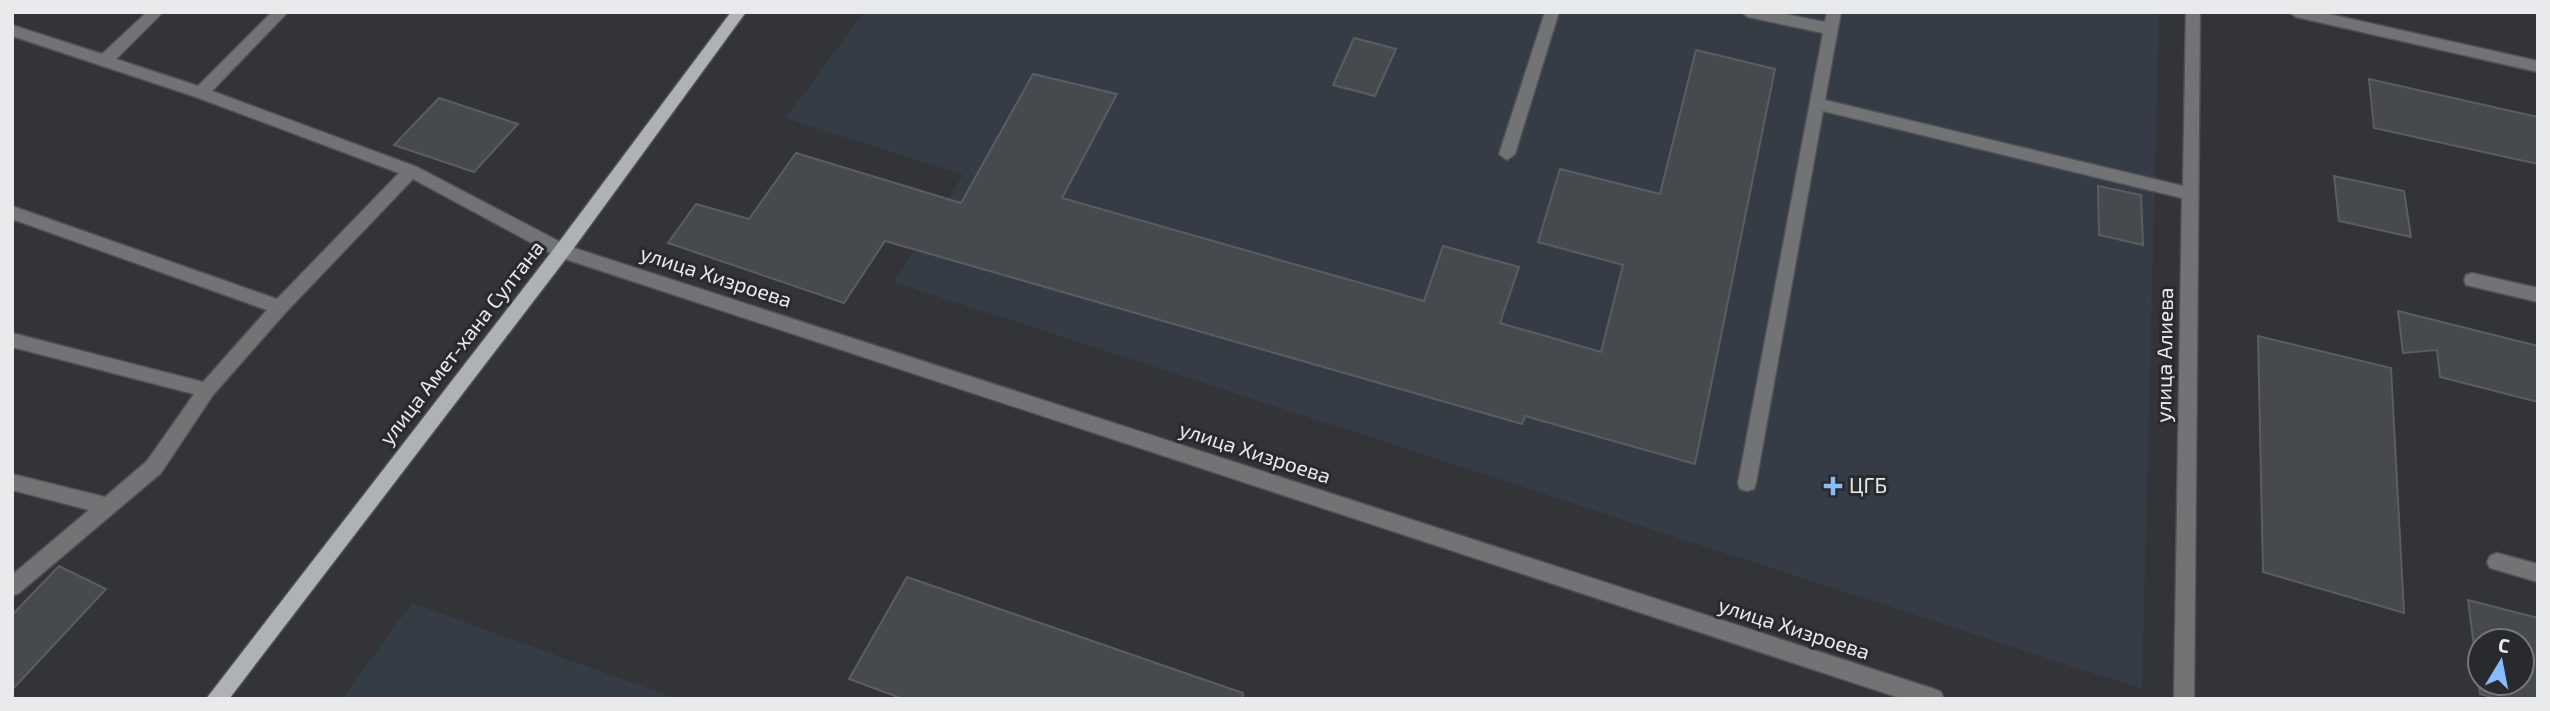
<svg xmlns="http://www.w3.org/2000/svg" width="2550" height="711" viewBox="0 0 2550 711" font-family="'Exo 2',sans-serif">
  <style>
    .built { fill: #363c45 }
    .building { fill: #46494d; stroke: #5a5d61; stroke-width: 2; fill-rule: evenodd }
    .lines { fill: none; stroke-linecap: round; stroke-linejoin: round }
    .minor-casing { stroke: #4f5154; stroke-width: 3 }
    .major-casing { stroke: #4f5154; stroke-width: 3 }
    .minor { fill: #727375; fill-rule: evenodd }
    .major { fill: #aeb1b5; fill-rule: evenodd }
    .poi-dot { fill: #87bbfb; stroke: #282a2d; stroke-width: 2.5 }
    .labels { text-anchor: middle; stroke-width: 6; stroke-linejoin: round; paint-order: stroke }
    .street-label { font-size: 21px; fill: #e8eaec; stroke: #282a2d }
    .poi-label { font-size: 21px; fill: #e8eaec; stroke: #282a2d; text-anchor: start }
  </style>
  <rect width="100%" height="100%" fill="#323437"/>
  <g class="built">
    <path d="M864,12h1295l-17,677 -1248,-407 69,-107 -177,-57z"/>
    <path d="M412,603l265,96h-335z"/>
  </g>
  <g class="building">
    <path d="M1354,38l42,11 -21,47 -42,-11z"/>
    <path d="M1696,50l79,19 -80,395 -170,-48 -3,8 -637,-183 -41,62 -176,-60 28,-39 53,15 47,-66 165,50 72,-129 84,20 -55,104 362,103 19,-55 76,21 -19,56 101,29 22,-87 -85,-23 22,-73 100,25z"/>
    <path d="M2369,79l169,38v47l-164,-36z"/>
    <path d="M439,98l79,26 -44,48 -80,-27z"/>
    <path d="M2334,176l70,15 7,46 -72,-16z"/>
    <path d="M2098,186l43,9 2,50 -44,-10z"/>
    <path d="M2398,311l140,35v56l-98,-25 -3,-27 -34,3z"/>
    <path d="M2258,336l133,32 13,245 -141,-41z"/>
    <path d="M59,566l47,23 -94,101v-75z"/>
    <path d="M907,577l336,116v6h-340l-54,-20z"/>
    <path d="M2468,600l70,18v81h-40l-18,-5zM2480,641h42v42h-42z"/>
  </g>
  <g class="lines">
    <g class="minor-casing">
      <g id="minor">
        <path d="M147,12h16l-47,47 82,27 74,-74h16l-76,79 205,76 151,79 1366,443 7,3 3,7h-41l-1347,-443 -143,-77 -127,133 -73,83 -52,78 -142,120 -7,3v-21l77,-65 -77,-20v-16l93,23 42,-36 47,-67 -182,-47v-14l191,49 64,-72 -255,-91v-13l265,93 122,-126 -203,-76 -184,-61v-11l90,29z"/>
        <path d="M1545,12h14l-44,142 -8,6 -8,-6z"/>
        <path d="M1741,12h34l50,10 2,-10h14l-16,88 358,86 3,-174h14l-6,687h-20l8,-501 -359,-87 -67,372 -2,6 -7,2 -7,-2 -2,-6 85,-450 -75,-16z"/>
        <path d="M2289,12h31l218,49v11l-242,-55z"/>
        <path d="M2472,273l66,15v14l-72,-17 -2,-5 2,-5z"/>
        <path d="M2497,553l41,11v18l-48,-14 -3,-6 3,-6z"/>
      </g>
    </g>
    <g class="major-casing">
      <path id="major" d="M731,12h15l-178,244 -339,443h-23l350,-453z"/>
    </g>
    <use href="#minor" class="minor"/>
    <use href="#major" class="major"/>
  </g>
  <path class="poi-dot" d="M1829.5 475.5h7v7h7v7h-7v7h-7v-7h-7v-7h7z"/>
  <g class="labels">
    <g class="street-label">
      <text transform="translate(716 277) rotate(18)" y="7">улица Хизроева</text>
      <text transform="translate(462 343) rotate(-52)" y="7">улица Амет-хана Султана</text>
      <text transform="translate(2165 355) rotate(-89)" y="7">улица Алиева</text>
      <text transform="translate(1255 453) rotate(18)" y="7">улица Хизроева</text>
      <text transform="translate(1794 629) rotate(18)" y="7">улица Хизроева</text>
    </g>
    <g class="poi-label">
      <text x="1849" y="493">ЦГБ</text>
    </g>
  </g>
  <rect width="2550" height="711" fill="none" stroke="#e8eaec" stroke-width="28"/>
  <g transform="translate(2501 662) rotate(10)"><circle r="33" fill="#282a2d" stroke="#757779" stroke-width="2"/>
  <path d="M0-5L12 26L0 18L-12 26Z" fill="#87bbfb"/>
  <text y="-10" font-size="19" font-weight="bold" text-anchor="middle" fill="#e8eaec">С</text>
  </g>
</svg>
